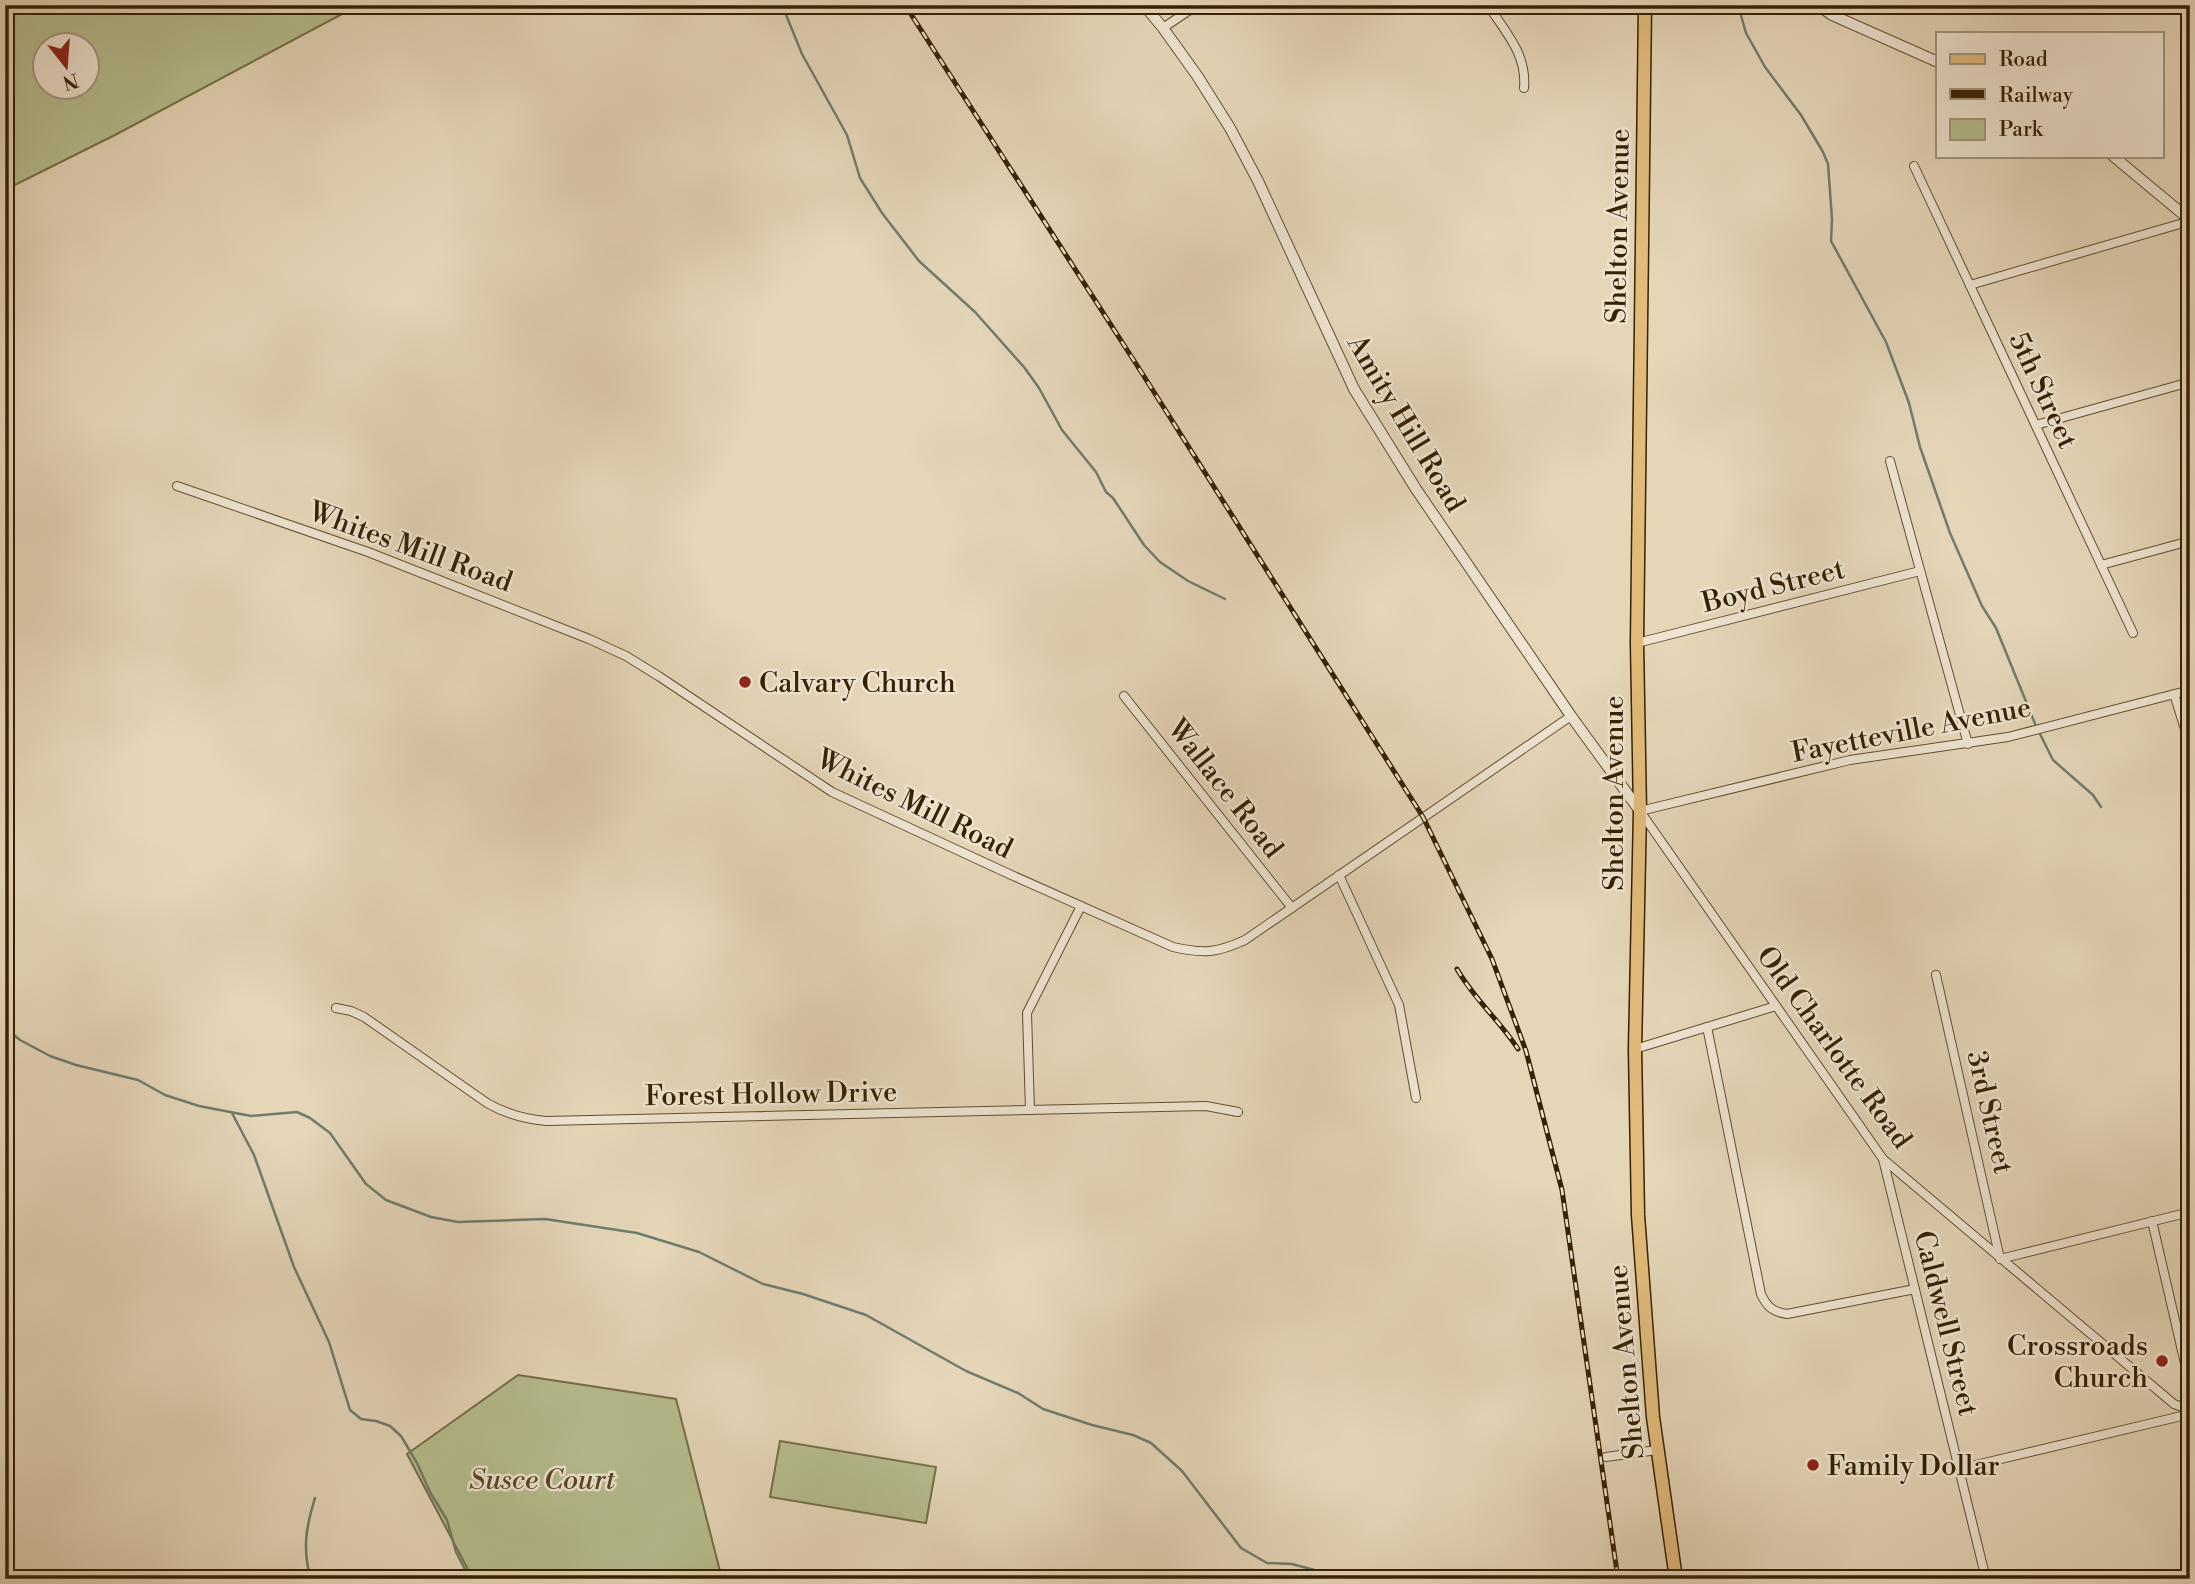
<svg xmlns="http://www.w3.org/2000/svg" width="2195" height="1584" viewBox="0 0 2195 1584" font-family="'Libre Bodoni',serif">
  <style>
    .green { fill: #b6bd8e; stroke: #766f47; stroke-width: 2; fill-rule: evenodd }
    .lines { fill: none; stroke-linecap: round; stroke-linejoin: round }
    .stream { stroke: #707c6d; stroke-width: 2.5 }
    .minor-casing { stroke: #624e2e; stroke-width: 10 }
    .tertiary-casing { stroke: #624e2e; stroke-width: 12 }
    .primary-casing { stroke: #362100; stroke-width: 15 }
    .minor { stroke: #eee4d1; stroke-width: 8 }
    .tertiary { stroke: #eee4d1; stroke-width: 10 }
    .primary { stroke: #e2bb7c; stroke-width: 12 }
    .rail-casing { stroke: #362100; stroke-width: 5 }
    .rail { stroke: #eee4d1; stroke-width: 2.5; stroke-dasharray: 8; stroke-linecap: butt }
    .poi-dot { fill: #8f2418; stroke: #eee4d1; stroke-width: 2.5 }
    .labels { text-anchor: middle; stroke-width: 5; stroke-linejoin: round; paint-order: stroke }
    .street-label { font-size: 28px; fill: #362100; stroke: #eee4d1 }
    .poi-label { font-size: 28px; fill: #362100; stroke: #eee4d1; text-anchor: start }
    .park-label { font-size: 28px; font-style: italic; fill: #564824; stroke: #eee4d1 }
  </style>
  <rect width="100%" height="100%" fill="#e5d6b8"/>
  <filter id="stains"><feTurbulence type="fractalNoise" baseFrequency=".00286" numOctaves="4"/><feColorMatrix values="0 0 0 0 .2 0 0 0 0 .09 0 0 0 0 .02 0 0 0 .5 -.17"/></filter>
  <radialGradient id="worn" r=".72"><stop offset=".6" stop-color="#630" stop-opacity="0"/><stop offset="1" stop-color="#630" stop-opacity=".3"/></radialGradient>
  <g class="green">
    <path d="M5,5h354l-244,130 -110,55zM46,46h42v42h-42z"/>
    <path d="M518,1375l158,24 46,180h-249l-66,-125z"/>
    <path d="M780,1441l156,26 -10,56 -156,-26z"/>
  </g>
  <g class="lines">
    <g class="stream">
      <path d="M782,5l20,49 45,81 13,43 22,35 37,48 56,51 49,55 15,21 23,42 34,42 10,20 7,6 31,47 16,17 28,19 37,18"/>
      <path d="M1738,5l8,28 19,34 36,48 22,37 5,12 4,55 -1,22 55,101 23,61 11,44 30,86 32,73 14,22 40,98"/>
      <path d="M2039,732l14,28 40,35 8,12"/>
      <path d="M5,1028l15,12 30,16 26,9 62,15 27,15 34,11 52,10 46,-4 13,6 20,15 36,51 20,16 45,17 27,5 87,-3 92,14 62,19 64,32 40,10 63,21 100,56 52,22 25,16 49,16 41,10 18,8 31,28 59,77 26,15 25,1 56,15"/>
      <path d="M232,1113l22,42 40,112 35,75 21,68 11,9 15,2 14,5 11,10 16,27 13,29 17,28 9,32 14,27"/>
      <path d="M311,1579c-9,-29 -5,-52 4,-81"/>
    </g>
    <g class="minor-casing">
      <g id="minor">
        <path d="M1488,5c18,28 39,49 36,83"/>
        <path d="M1163,28l34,-23"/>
        <path d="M1914,166l219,467"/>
        <path d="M1970,285l220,-64"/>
        <path d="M2036,425l154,-43"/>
        <path d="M1890,461l78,283"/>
        <path d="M177,486l191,66 221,87 37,17 34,21 172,115 175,81 166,74c30,7 44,6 72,-7l326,-224"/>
        <path d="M2101,565l89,-24"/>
        <path d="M1637,643l283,-72"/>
        <path d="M2190,690l-182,47 -158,23 -210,51 243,348 291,245 16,6"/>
        <path d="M2174,694l16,51"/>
        <path d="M1124,696l168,212"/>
        <path d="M1339,875l60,130 17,93"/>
        <path d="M1936,975l64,284 190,-47"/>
        <path d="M336,1008l15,3 13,6 123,86c19,11 36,16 59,18l660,-15 32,6"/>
        <path d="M1707,1027l54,267c6,13 12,18 26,20l128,-25"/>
        <path d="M1635,1049l141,-43"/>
        <path d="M1030,1110l-3,-97 54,-107"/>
        <path d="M1883,1159l103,420"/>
        <path d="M2152,1221l38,164"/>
        <path d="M1606,1457l51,-7"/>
        <path d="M1959,1469l231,-55"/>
      </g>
    </g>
    <g class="tertiary-casing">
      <g id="tertiary">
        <path d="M1144,5l19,23 35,49 32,51 28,53 96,208 62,100 155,227 69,95"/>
        <path d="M1818,5l14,10 106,47"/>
        <path d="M2113,156l77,64"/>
      </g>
    </g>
    <g class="primary-casing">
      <path id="primary" d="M1645,5l-8,638 3,168 -5,238 3,166 15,202 23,162"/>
    </g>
    <use href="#minor" class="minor"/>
    <use href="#tertiary" class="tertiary"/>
    <use href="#primary" class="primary"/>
    <g class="rail-casing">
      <g id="rail">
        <path d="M905,5l235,365 283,447 69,142 34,92 36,139 56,389"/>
        <path d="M1457,969c17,30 43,52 61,80"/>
      </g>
    </g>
    <use href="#rail" class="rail"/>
  </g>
  <g class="poi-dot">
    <circle cx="745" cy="682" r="7"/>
    <circle cx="2162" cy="1361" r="7"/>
    <circle cx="1813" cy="1465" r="7"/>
  </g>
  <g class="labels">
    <g class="street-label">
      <text transform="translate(1617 226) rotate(-89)" y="10">Shelton Avenue</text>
      <text transform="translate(2044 390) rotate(65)" y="10">5th Street</text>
      <text transform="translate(1407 423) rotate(59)" y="10">Amity Hill Road</text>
      <text transform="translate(411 546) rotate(20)" y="10">Whites Mill Road</text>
      <text transform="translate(1773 585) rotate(-14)" y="10">Boyd Street</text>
      <text transform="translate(1911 729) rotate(-11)" y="10">Fayetteville Avenue</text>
      <text transform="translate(1226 788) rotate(52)" y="10">Wallace Road</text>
      <text transform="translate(1613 793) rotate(-90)" y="10">Shelton Avenue</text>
      <text transform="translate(915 803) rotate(26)" y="10">Whites Mill Road</text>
      <text transform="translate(1835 1047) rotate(54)" y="10">Old Charlotte Road</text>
      <text transform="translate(771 1093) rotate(-1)" y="10">Forest Hollow Drive</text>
      <text transform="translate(1991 1112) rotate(77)" y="10">3rd Street</text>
      <text transform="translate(1947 1323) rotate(76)" y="10">Caldwell Street</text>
      <text transform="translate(1625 1362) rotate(-95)" y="10">Shelton Avenue</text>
    </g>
    <g class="poi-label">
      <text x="759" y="692">Calvary Church</text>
      <text x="2148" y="1355" text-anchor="end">Crossroads<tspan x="2148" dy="32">Church</tspan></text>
      <text x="1827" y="1475">Family Dollar</text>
    </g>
    <g class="park-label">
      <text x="542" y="1489">Susce Court</text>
    </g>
  </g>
  <rect width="2195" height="1584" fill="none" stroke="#e5d6b8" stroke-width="28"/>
  <rect x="7" y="7" width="2181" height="1570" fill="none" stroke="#362100" stroke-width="3.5"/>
  <rect x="14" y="14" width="2167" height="1556" fill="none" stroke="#362100" stroke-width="2"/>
  <rect x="1936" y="32" width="228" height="126" fill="#eee4d1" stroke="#a4967d" stroke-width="2"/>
  <rect x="1950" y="54" width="35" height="10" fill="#e2bb7c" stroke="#a4967d" stroke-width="2"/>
  <text x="1999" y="66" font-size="21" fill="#362100">Road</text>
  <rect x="1950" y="89" width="35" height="10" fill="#362100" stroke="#a4967d" stroke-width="2"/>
  <text x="1999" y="102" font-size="21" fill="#362100">Railway</text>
  <rect x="1950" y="119" width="35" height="21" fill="#b6bd8e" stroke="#a4967d" stroke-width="2"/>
  <text x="1999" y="136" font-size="21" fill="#362100">Park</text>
  <g transform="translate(66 66) rotate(163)"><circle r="33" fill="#eee4d1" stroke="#a4967d" stroke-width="2"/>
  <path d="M0-5L12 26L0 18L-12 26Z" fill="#8f2418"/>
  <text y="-10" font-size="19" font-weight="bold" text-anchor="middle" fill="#362100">N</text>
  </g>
  <rect width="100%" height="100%" filter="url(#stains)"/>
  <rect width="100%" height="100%" fill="url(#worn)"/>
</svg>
